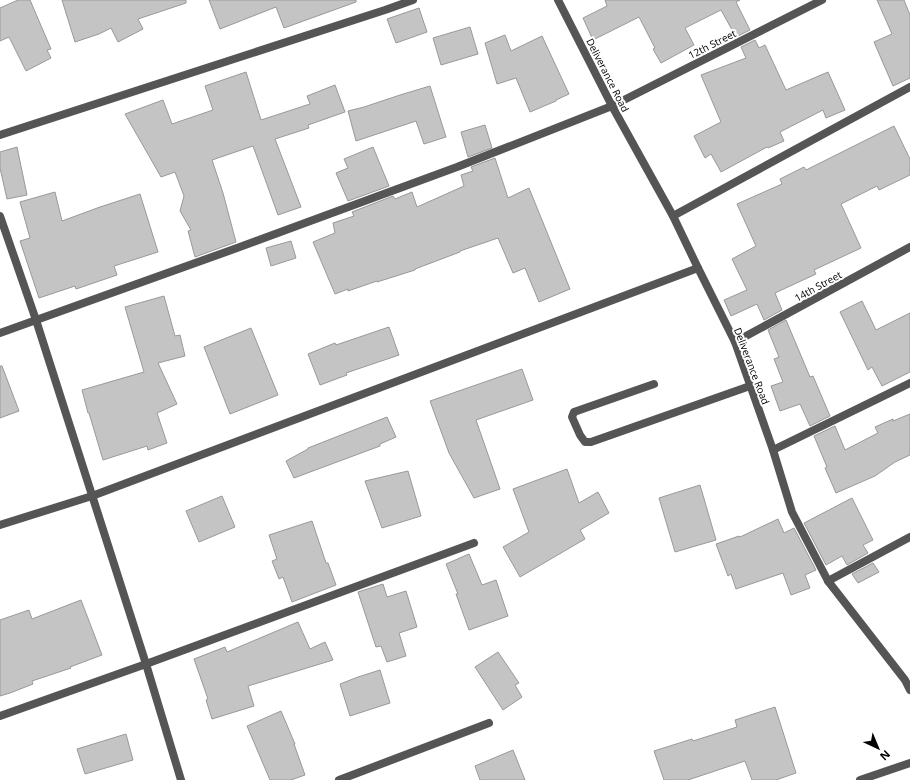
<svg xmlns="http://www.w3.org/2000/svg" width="910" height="780" viewBox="0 0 910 780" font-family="'Open Sans',sans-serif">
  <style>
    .building { fill: #c4c4c4; stroke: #999 }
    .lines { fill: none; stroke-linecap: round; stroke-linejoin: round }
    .minor { stroke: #555; stroke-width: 8 }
    .tertiary { stroke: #555; stroke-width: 8 }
    .labels { text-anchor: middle; stroke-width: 4; stroke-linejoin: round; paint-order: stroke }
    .street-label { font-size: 10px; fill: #000; stroke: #fff }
  </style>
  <rect width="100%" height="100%" fill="#fff"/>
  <g class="building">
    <path d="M18,0h12l21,49 -4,1 4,8 -25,13 -17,-34 -9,4v-33z"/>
    <path d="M62,0h124v3l-48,16 5,10 -25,13 -7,-14 -12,6 -24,8z"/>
    <path d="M209,0h147v2l-72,26 -8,-21 -56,22z"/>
    <path d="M605,0h135l-4,2 14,28 -14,7 -15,-27 -36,18 9,17 -33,18 -8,-14 2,-1 -16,-31 -46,23 -10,-22 24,-12z"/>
    <path d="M877,0h27l6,15v63l-17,8 -19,-44 18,-8z"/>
    <path d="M419,8l8,24 -31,11 -9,-24z"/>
    <path d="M470,27l8,27 -37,11 -8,-27z"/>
    <path d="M505,35l6,16 31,-15 27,58 -13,6v1l-26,11 -14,-34 -19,6 -12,-41z"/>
    <path d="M755,40l4,8 6,-3 21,45 42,-18 17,38 -19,8 -3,-8 -43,22 4,9 -16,7 -1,-1 -46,25 -10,-18 -6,4 -11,-22 27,-14 -20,-47 45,-17 -5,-11z"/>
    <path d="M246,72l15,48 49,-16 -3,-8 28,-11 10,27 -37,13 1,3 -34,11 26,68 -23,8 -25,-69 -41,14 11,33 13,49 -41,15 -7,-26 3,-1 -11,-19 4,-15 -9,-24 -14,5 -36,-63 38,-14 9,24 41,-14 -8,-24z"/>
    <path d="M430,86l16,51 -22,7 -8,-23 -60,20 -8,-30 16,-4 36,-12z"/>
    <path d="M485,125l7,23 -24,9 -7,-25z"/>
    <path d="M894,126l16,33v16l-31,15 -2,-4 -36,18 20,44 -47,22 2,4 -41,19 7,17 -18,10 -7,-16 -26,12 -7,-16 23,-10 -15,-31 24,-13 -19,-42 45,-20 -2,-5 24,-12 2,3z"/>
    <path d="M17,147l10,48 -20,4 -7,-31v-16z"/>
    <path d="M373,147l16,39 -41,15 -12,-28 12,-5 -4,-9z"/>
    <path d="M495,158l13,40 21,-10 41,101 -31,13 -14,-34 -12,5 -15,-35 -38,13v1l-45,17v1l-38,12v-1l-29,10v-2l-13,5 -22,-52 22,-9 -2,-10 21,-7 -2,-4 41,-16 2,3 17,-7 5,15 47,-21 -3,-11 12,-4 -2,-4z"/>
    <path d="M55,192l7,29 38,-14 40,-13 18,58 -44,14 3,9 -41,14 -1,-3 -36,12 -19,-57 10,-3 -10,-36z"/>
    <path d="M291,241l5,17 -25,8 -5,-18z"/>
    <path d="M164,296l11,40 5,-1 5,21 -27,7 19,41 -20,9 10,30 -19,7 -1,-4 -44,14 -14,-47h-1l-6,-23 62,-18 -19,-65z"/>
    <path d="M862,301l14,29 34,-17v59l-28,14 -10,-19 -4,3 -28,-58z"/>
    <path d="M786,320l24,57 3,-1 17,40 -20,10 -10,-22 -20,7 -9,-25 12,-4 -9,-23 5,-2 -11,-27z"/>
    <path d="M389,327l10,28 -53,18 1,2 -27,10 -12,-31 27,-11 1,2z"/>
    <path d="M251,328l27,67 -48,19 -26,-67z"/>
    <path d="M0,366h2l17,45 -19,7z"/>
    <path d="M522,369l11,31 -57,20 24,69 -26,9 -25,-45 -19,-52z"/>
    <path d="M910,414v41l-15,7 -20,14 -39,17 -11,-25 2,-1 -13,-31 21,-10 10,24 33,-17 -3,-6 18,-8v2z"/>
    <path d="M387,417l9,20 -16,7v2l-86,32 -8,-17 22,-12v-1z"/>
    <path d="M567,469l12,34 19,-11 11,21 -29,17 5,9 -65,38 -17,-30 26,-15 -16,-43z"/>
    <path d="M408,471l13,45 -39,12 -17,-47z"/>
    <path d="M700,485l16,55 -41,12 -16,-54z"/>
    <path d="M222,496l13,31 -36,15 -13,-31z"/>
    <path d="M852,498l21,42 -10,5 5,8 -21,12 -5,-9 -16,9 -22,-42z"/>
    <path d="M778,519l6,14 10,-5 22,42 -11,5 5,13 -19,7 -8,-22 -47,16 -5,-15 -3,2 -12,-32 23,-8 1,1z"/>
    <path d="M312,521l14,42h2l8,22 -44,17 -9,-25 -4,2 -7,-18 5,-2 -8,-24z"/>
    <path d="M469,554l13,31 14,-5 12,36 -39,14 -13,-36h2l-12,-30z"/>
    <path d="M873,563l6,9 -21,11 -6,-9z"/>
    <path d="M383,584l4,13 19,-6 11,36 -18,6 7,23 -19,6 -6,-16 -5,1 -18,-55z"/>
    <path d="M81,600l21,55 -32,12 1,1 -39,13 1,3 -23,9 -10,3v-76l29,-10 3,9z"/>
    <path d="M298,622l12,27 15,-7 8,18 -85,26 6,20 -42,13 -6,-19 2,-1 -14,-40 31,-12 2,5z"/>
    <path d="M498,652l21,31 -4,2 7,12 -19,13 -28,-43z"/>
    <path d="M380,670l10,33 -40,13 -10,-32 18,-7z"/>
    <path d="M775,707l21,66 -20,7h-24l-7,-19 -57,19h-24l-10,-29 38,-12 1,2 44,-14 -2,-7z"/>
    <path d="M281,711l14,33h-1l11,31 -14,5h-21l-23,-54z"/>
    <path d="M126,734l7,26 -48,14 -8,-25z"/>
    <path d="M513,750l12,30h-45l-5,-14z"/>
  </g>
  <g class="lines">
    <g class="minor">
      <path d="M0,135l385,-125 28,-10"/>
      <path d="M0,216l36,104 110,344 35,116"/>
      <path d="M673,216l237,-129"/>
      <path d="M0,333l237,-85 220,-81 155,-61 210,-106"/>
      <path d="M735,342l175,-95"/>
      <path d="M654,384l-80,28 -2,5 8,18 5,7h6l159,-56"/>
      <path d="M773,450l137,-67"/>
      <path d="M0,525l92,-29 606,-228"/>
      <path d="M828,581l82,-44"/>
      <path d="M0,716l146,-52 328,-121"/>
      <path d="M339,780l150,-57"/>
      <path d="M860,780l50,-17"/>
    </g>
    <path class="tertiary" d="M558,0l54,106 61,110 25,52 37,74 38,108 19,62 36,69 77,99 5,10"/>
  </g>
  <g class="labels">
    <g class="street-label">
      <text transform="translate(712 44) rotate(-27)" y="4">12th Street</text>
      <text transform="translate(608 75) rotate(63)" y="4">Deliverance Road</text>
      <text transform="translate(818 286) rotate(-29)" y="4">14th Street</text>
      <text transform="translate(752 366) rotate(69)" y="4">Deliverance Road</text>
    </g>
  </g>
  <g transform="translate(878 748) rotate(136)" stroke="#ffffff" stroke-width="3" paint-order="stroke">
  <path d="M0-3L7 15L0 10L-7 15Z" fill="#000000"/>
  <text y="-6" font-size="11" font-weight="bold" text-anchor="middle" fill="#000000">N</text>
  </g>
</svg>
